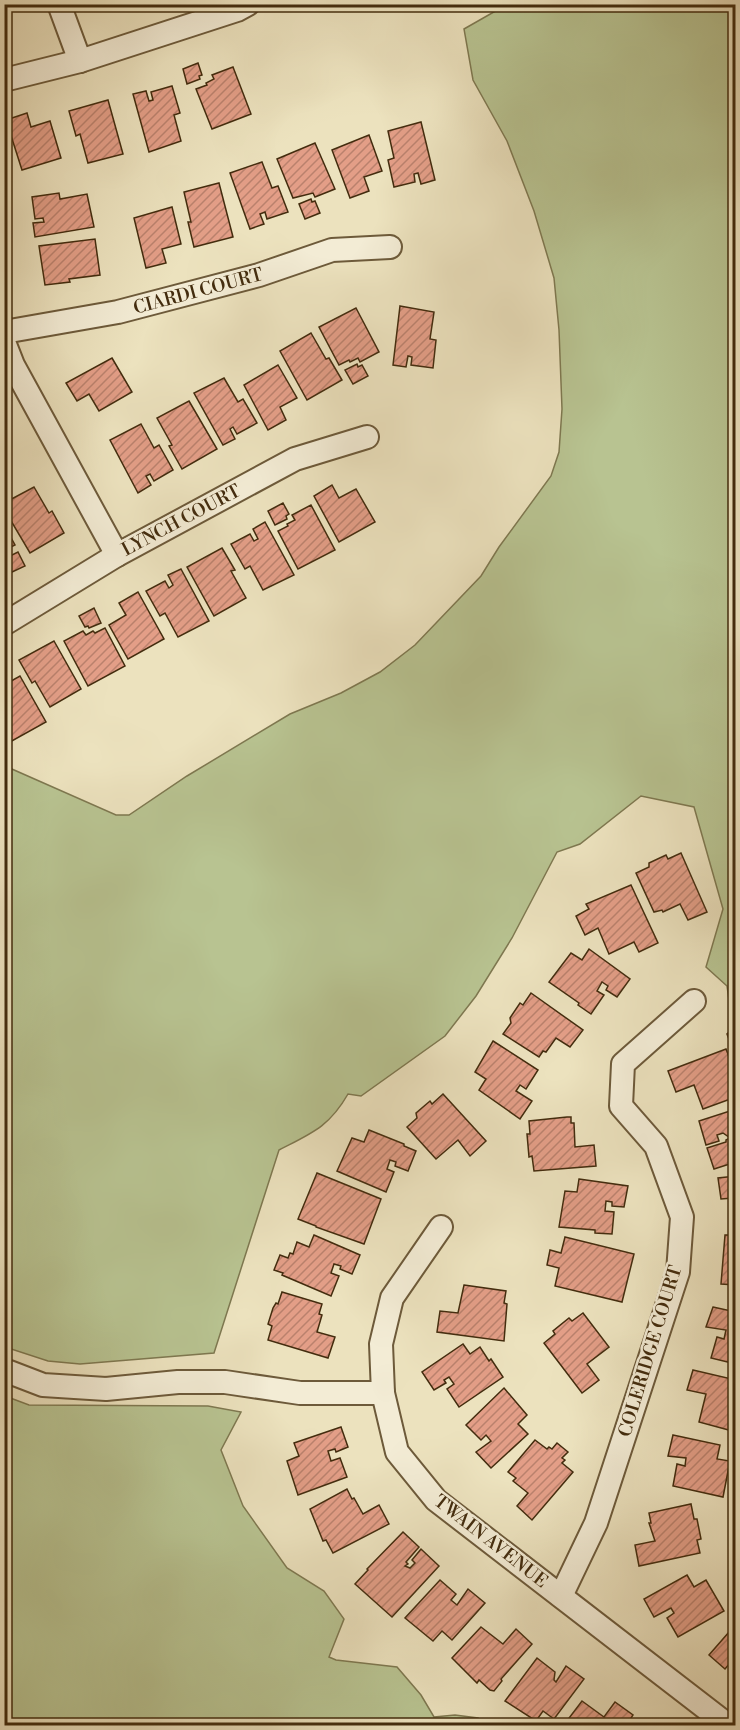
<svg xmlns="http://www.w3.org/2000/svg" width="740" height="1730" viewBox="0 0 740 1730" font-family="'Libre Bodoni',serif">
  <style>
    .green { fill: #b8c391; stroke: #7e7850; stroke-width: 1.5 }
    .building { fill: url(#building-hatch); stroke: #432c0e; stroke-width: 1.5 }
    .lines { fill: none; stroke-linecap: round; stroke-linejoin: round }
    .minor-casing { stroke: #6d5a3a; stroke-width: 26 }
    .minor { stroke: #f3ecd5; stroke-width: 22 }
    .labels { text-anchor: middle; stroke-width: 5; stroke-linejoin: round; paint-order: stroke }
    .street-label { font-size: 18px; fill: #432c0e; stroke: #f3ecd5 }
  </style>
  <defs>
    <pattern id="building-hatch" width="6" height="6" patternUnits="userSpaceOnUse" patternTransform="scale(1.5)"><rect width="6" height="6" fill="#e39e87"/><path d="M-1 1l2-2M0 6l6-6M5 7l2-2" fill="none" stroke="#ba816d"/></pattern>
  </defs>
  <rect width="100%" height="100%" fill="#ece2be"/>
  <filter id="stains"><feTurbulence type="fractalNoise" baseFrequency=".00333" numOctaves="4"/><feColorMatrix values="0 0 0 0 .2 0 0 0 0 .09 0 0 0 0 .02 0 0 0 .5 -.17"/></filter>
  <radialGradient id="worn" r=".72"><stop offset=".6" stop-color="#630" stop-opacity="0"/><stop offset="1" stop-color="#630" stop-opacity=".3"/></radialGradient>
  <g class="green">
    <path d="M506,5h229v1018l-3,-2 -5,-35 -21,-19 17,-58 -29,-102 -53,-11 -61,48 -23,8 -45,86 -36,58 -31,40 -84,60 -13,-2c-19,33 -36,39 -69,56l-65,203 -134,11 -32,-3 -43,-14v-581l111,49h13l58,-39 103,-62 51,-21 39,-21 35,-27 66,-69 18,-29 52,-71 8,-24 3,-43 -3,-79 -5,-52 -20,-67 -27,-70 -34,-61 -9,-51z"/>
    <path d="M5,1396l24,9 179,1 33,6 -20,38 22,56 44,62 37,23 20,28 -15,38 7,3 61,7 24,28 13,22 21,-2 23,3 6,7h-479z"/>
  </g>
  <g class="building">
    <path d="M198,63l4,12 -3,1 1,3 -13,5 -4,-15z"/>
    <path d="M233,67l18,47 -39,15 -16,-40 11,-4 -1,-2 8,-4 -2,-4z"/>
    <path d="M172,86l8,27 -6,2 7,26 -32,11 -16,-58 13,-3 3,10 4,-1 -2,-8z"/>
    <path d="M108,100l15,54 -35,9 -8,-29 -4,2 -7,-25z"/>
    <path d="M27,113l4,14 19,-6 11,37 -39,12 -16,-50z"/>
    <path d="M421,122l14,58 -14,4 -3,-11 -4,1 1,8 -21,5 -6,-27 6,-2 -6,-27z"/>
    <path d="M369,135l13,36 -18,6 5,14 -19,7 -18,-48z"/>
    <path d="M315,143l20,46 -20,8 -2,-4 -20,5 -16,-39z"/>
    <path d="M262,162l10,26 6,-2 10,26 -21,7 -2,-7 -5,2 4,10 -14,5 -20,-56z"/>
    <path d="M219,183l14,54 -39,10 -6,-25h3l-7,-30z"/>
    <path d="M59,193l1,6 27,-5 7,33 -59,10 -2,-14 11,-1 -1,-4 -8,1 -3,-22z"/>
    <path d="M311,199l1,3 3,-1 5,12 -15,6 -6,-15z"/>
    <path d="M172,207l9,37 -19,5 4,14 -20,5 -12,-50z"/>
    <path d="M95,239l5,36 -31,4 1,3 -25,3 -6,-39z"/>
    <path d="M400,306l34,6 -4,27 6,1 -3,28 -22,-3 1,-8 -4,-1 -2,11 -13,-2z"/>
    <path d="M356,308l23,44 -19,10 -2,-4 -8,4 -1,-2 -10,5 -20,-38z"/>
    <path d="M311,333l15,26 3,-1 13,22 -35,20 -27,-49z"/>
    <path d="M112,358l20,34 -33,19 -10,-17 -12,7 -11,-18z"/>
    <path d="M357,364l1,3 4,-2 6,11 -15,8 -8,-14z"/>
    <path d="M278,365l19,33 -17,9 6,13 -18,10 -24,-45z"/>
    <path d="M224,378l14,24 5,-3 14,24 -20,11 -4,-7 -3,2 5,10 -12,6 -29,-52z"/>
    <path d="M189,401l28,48 -35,20 -13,-23 3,-1 -15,-27z"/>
    <path d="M141,424l13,24 5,-3 14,25 -19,11 -4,-7 -4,2 5,9 -13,8 -28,-53z"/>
    <path d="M332,485l7,13 17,-9 19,33 -36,20 -25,-46z"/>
    <path d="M34,487l15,26 3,-2 12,22 -34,20 -26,-44v-6z"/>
    <path d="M283,503l6,11 -3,2 1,3 -12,6 -7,-14z"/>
    <path d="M311,505l24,45 -37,19 -20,-38 10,-5 -1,-2 8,-4 -3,-5z"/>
    <path d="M265,522l29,53 -31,15 -13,-24 -5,3 -14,-25 19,-10 4,7 4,-2 -5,-10z"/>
    <path d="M4,525l11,20 -10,5 1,3 -2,1z"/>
    <path d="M222,548l13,22 -4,1 15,27 -32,18 -27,-49z"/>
    <path d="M18,552l7,14 -15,7 -6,-11 4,-2 -2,-2z"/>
    <path d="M181,569l28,52 -31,16 -13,-24 -5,3 -14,-25 19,-10 4,7 4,-3 -5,-10z"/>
    <path d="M138,592l26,47 -36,20 -19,-34 17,-10 -7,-12z"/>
    <path d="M94,608l7,15 -12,5 -1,-2 -3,1 -6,-11z"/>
    <path d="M105,628l20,38 -37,20 -24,-45 19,-10 3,4 7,-4 2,2z"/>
    <path d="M54,641l27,48 -31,18 -15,-26 -3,2 -13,-23z"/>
    <path d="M20,676l26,46 -36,20 -6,-9v-32l4,-2 -4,-6v-8z"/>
    <path d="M681,853l26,59 -19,8 -8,-16 -17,8 -1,-2 -8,2 -18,-39 13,-6v-4l17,-8 2,4z"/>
    <path d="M631,885l27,58 -19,9 -5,-10 -25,12 -11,-26 -13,7 -9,-19 13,-7 -3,-5z"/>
    <path d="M589,949l41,30 -13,18 -11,-7 2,-4 -6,-4 -5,9 7,4 -13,19 -13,-9 1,-2 -30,-21 22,-29 11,7z"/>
    <path d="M531,993l52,37 -13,17 -14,-9 -10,14 -3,-1 -4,6 -36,-23 8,-11 -1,-5 10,-15 3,2z"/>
    <path d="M732,1029l4,1v13l-6,-1 -3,-8z"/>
    <path d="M493,1041l45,29 -12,19 -6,-4 -4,6 16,10 -12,18 -41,-29 7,-11 -11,-7z"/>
    <path d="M726,1049l5,13 3,-1 2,4v32l-33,12 -9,-24 -18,7 -8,-21z"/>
    <path d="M443,1094l43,47 -16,15 -12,-16 -22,19 -29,-32 10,-9 -1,-5 14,-12 2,3z"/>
    <path d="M736,1109v53l-22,7 -7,-21 19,-6v-2l4,-2 -7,-5 -6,2 2,6 -13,4 -7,-24z"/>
    <path d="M567,1117h4v6h3l1,24 19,-2 2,21 -62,5 -2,-15 -3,1 -2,-23h3l-1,-13z"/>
    <path d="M369,1130l35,14v2l12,5 -8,20 -13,-5 1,-4 -6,-2 -3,9 7,3 -8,20 -49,-21 15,-33 12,4z"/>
    <path d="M317,1173l64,26 -17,45 -48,-17v-1l-18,-7z"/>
    <path d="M736,1176v19h-3v3l-12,1 -3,-21z"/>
    <path d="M579,1179l49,7 -4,21 -12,-1v-4l-6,-1 -1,10 9,1 -2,22 -17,-1v-3l-36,-3 6,-36 12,1z"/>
    <path d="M314,1235l46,20 -8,19 -12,-5 1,-3 -7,-2 -3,9 8,3 -8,20 -49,-21 1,-2 -9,-3 6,-15 8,3 2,-5 3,1 4,-12 12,5z"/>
    <path d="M725,1235h11v50l-15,-1z"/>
    <path d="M565,1237l69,17 -12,48 -67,-16 4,-18 -12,-3 3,-15 11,3z"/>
    <path d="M464,1285l42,6 -2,12 3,1 -3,37 -67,-9 3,-21 18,2z"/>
    <path d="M282,1292l40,12 -3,10 3,1 -5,17 18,5 -7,21 -60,-18 4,-14 -4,-2 5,-16 3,-5 2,1z"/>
    <path d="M713,1307l23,5v52l-25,-6 6,-21 7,2 2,-9 -20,-3z"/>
    <path d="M583,1313l26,34 -22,17 12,16 -17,13 -38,-50 11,-9 -2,-3 16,-13 3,3z"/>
    <path d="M463,1344l7,10 10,-7 9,14 2,-2 12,18 -44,30 -12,-18 7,-5 -5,-7 -5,3 2,3 -12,7 -12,-18z"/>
    <path d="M693,1370l43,10v52l-37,-10 7,-28 -19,-4z"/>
    <path d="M504,1388l23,27 -9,9 10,10 -37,34 -15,-16 15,-11 -5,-6 -5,5 -15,-15z"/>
    <path d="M341,1427l7,20 -12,5 -1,-3 -7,2 3,10 9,-3 7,19 -49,18 -11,-34 12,-5 -5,-13z"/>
    <path d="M673,1435l47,10 -3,14 13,2 -7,36 -50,-11 4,-22 8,2 1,-8 -18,-2z"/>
    <path d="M535,1440l12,9 2,-2 3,2 5,-6 11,9 -6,6 3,2 -3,3 11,9 -41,48 -15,-14 11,-13 -15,-12 3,-3 -8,-6z"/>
    <path d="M347,1489l5,10 2,-1 9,16 16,-9 10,19 -56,29 -7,-13 -3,1 -13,-32z"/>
    <path d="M691,1504l3,15h3l4,20 -4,1 3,13 -61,13 -4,-21 20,-4 -6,-18h2l-2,-10z"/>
    <path d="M403,1532l16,15 -13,15 2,2 -3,2 5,2 5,-5 -3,-3 9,-11 18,17 -47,51 -37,-33 13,-14 -1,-1z"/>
    <path d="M687,1575l7,12 12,-7 18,31 -46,26 -11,-19 7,-5 -3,-5 -17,9 -10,-18z"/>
    <path d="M440,1580l16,14 -5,6 6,5 11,-16 17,14 -33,37 -10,-9 -9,10 -28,-23z"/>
    <path d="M736,1624v32l-11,13 -16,-14z"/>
    <path d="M481,1627l22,17 13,-15 16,15 -31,35 1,2 -8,10 -4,-1 -11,-10 -2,3 -25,-25z"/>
    <path d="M537,1658l18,14 -1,8 2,2 10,-16 18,13 -30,40 -11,-8 -7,10 -31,-20z"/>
    <path d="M582,1701l22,16 11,-15 18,13 -7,11h-63z"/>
  </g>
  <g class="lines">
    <g class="minor-casing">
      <g id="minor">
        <path d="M59,4l21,57"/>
        <path d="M4,80l76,-19 157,-51 11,-6"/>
        <path d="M4,332l114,-20 141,-37 73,-25 58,-3"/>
        <path d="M4,342l9,23 104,190"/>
        <path d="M4,624l113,-69 178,-96 72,-22"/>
        <path d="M441,1227l-49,71 -11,46 2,49 14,59 39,48 293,226"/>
        <path d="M4,1370l39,15 63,4 72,-7h47l75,11h83"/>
        <path d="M561,1596l35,-73 82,-251 4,-55 -26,-71 -35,-40 2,-42 71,-63"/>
      </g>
    </g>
    <use href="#minor" class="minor"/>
  </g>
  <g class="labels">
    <g class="street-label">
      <text transform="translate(198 291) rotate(-15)" y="6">CIARDI COURT</text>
      <text transform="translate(181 520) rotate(-28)" y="6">LYNCH COURT</text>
      <text transform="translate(650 1351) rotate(-73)" y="6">COLERIDGE COURT</text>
      <text transform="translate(491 1541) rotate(38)" y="6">TWAIN AVENUE</text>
    </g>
  </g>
  <rect width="740" height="1730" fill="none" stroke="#ece2be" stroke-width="24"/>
  <rect x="6" y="6" width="728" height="1718" fill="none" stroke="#432c0e" stroke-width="3"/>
  <rect x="12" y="12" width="716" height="1706" fill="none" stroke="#432c0e" stroke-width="1.5"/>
  <rect width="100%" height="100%" filter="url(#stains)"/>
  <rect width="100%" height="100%" fill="url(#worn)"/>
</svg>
